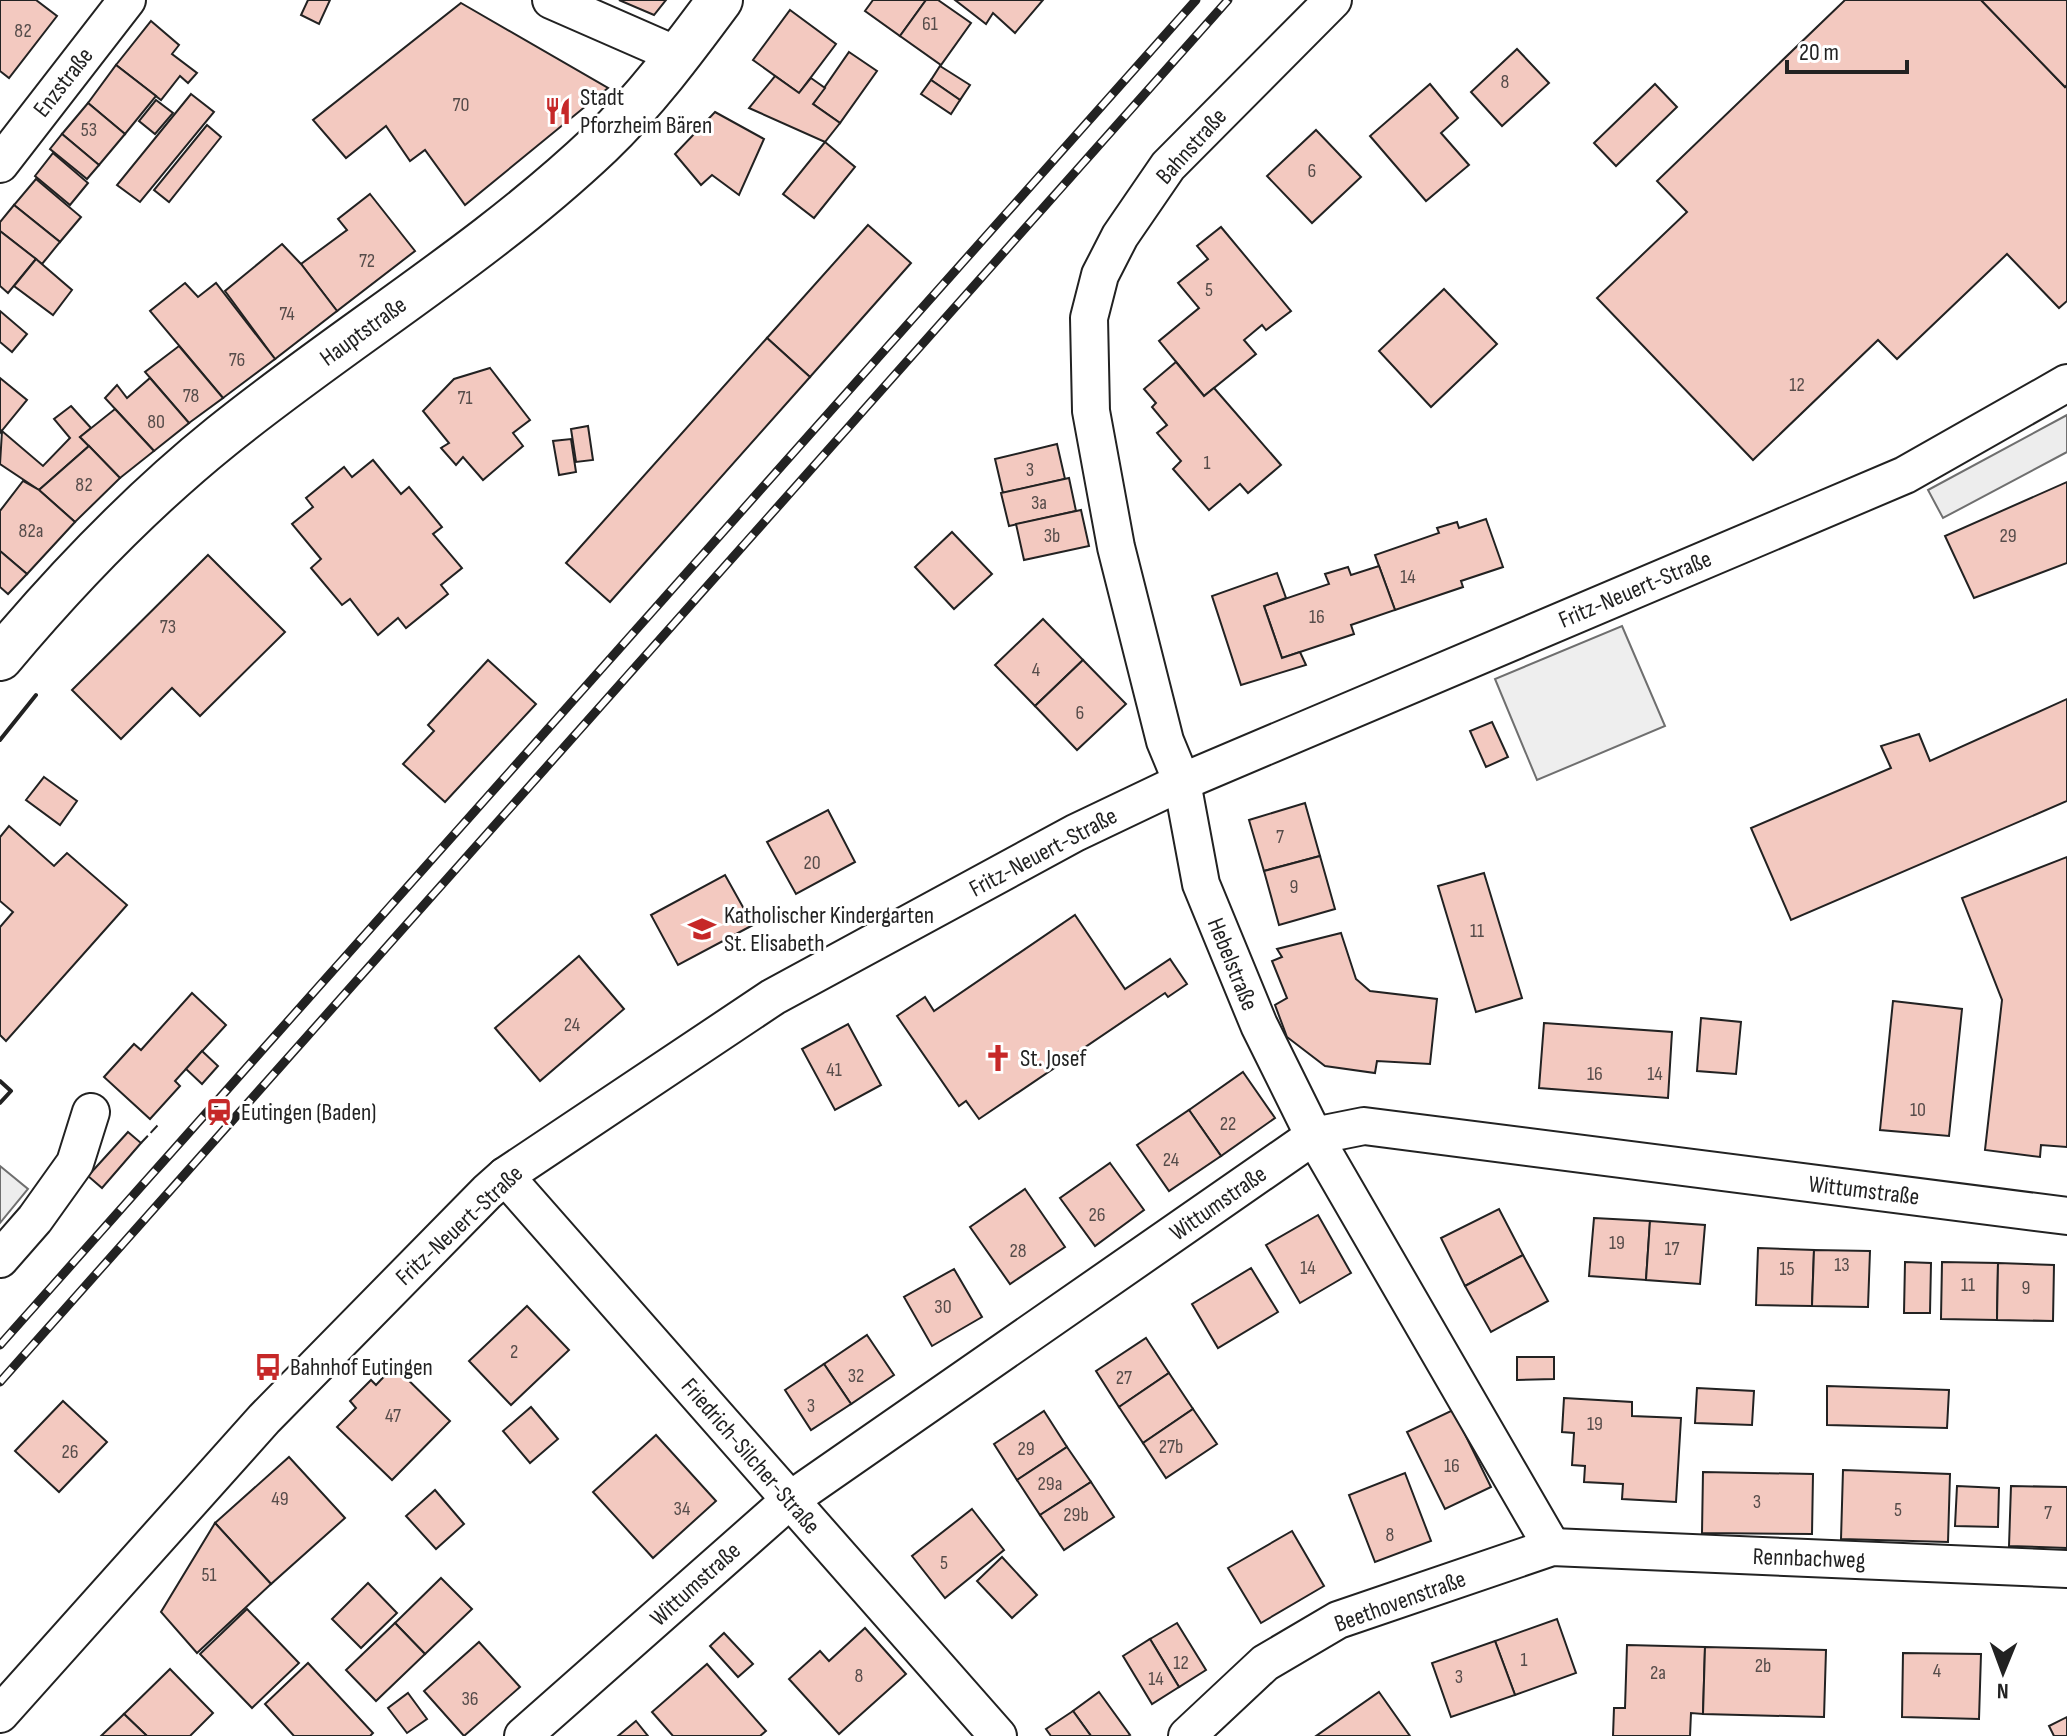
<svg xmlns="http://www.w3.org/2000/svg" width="2067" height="1736" viewBox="0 0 2067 1736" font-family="'Sofia Sans Condensed',sans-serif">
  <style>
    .green { fill: #eee; stroke: #6f6f6f; stroke-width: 2 }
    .parking { fill: #ededed; stroke: #6f6f6f; stroke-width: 2 }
    .building { fill: #f3c9c0; stroke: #222; stroke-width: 2 }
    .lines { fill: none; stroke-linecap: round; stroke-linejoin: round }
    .street-casing { stroke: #222; stroke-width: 40 }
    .secondary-casing { stroke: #222; stroke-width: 48 }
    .street { stroke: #fff; stroke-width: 36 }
    .secondary { stroke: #fff; stroke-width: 44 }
    .rail-casing { stroke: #222; stroke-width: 9 }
    .rail { stroke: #fff; stroke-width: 6; stroke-dasharray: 18; stroke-linecap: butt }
    .fence { stroke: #222; stroke-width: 2; stroke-dasharray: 10 4; stroke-linecap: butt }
    .wall { stroke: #222; stroke-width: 4 }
    .labels { text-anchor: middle; stroke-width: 6; stroke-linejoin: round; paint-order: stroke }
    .number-label { font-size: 20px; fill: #564c4a }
    .street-label { font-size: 24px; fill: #222; stroke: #fff }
    .poi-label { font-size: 24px; fill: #222; stroke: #fff; text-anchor: start }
  </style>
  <rect width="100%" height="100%" fill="#fff"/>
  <path class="green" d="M1622,626l43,100 -128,54 -42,-101z"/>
  <g class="parking">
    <path d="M2067,415v37l-124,66 -15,-28z"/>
    <path d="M0,1166l28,23 -28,34z"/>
  </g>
  <g class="building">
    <path d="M0,0h36l21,16 -48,62 -9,-7z"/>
    <path d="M308,0h22l-11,24 -18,-9z"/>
    <path d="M619,0h47l-12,15z"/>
    <path d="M873,0h53l-26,36 -35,-25z"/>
    <path d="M926,0h12l33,23 -30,42 -41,-29z"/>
    <path d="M955,0h88l-28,33 -22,-20 -7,11z"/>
    <path d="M1845,0h136l84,87 2,-2v216l-8,7 -52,-54 -110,105 -19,-19 -125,120 -156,-162 90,-86 -30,-31z"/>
    <path d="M1981,0h86v85l-2,2z"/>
    <path d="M461,3l147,85 -143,117 -40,-55 -15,11 -24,-35 -40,32 -33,-38z"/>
    <path d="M790,10l46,34 -37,49 -46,-33z"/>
    <path d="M151,21l28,24 -7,9 25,19 -9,10 -8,-7 -19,24 -45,-35z"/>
    <path d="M1517,49l32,34 -47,43 -31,-34z"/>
    <path d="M849,52l28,19 -37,52 -27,-19z"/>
    <path d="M116,65l40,31 -31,38 -37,-31z"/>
    <path d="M940,66l30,19 -10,15 -29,-20z"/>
    <path d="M775,76l24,17 12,-15 14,10 -12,16 27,19 -15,19 -76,-34z"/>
    <path d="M931,80l29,20 -9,14 -30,-20z"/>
    <path d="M1430,84l28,34 -17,15 28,32 -43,36 -56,-65z"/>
    <path d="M1655,84l22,23 -61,59 -22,-23z"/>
    <path d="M191,94l23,18 -74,90 -23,-17z"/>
    <path d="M156,100l17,13 -18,21 -16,-13z"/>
    <path d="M88,103l37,31 -26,31 -37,-31z"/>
    <path d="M715,112l49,27 -25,56 -27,-20 -11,10 -26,-31z"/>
    <path d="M207,125l14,12 -52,65 -15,-12z"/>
    <path d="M1316,130l45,47 -49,46 -45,-47z"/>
    <path d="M62,134l37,31 -12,14 -37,-30z"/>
    <path d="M825,142l30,25 -41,51 -31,-24z"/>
    <path d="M53,153l35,30 -18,22 -35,-29z"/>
    <path d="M36,179l45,38 -21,25 -46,-37z"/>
    <path d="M370,194l45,57 -78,60 -36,-47 46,-34 -9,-11z"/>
    <path d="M14,205l46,37 -18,22 -42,-33v-9z"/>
    <path d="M868,225l43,38 -101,114 -43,-39z"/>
    <path d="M1221,227l70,84 -25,19 -4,-5 -18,15 12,14 -52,42 -45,-55 40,-33 -21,-25 30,-24 -11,-13z"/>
    <path d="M0,231l36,28 -28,34 -8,-7z"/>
    <path d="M282,244l19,20 36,47 -62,48 -50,-68z"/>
    <path d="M36,259l36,31 -19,25 -39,-29z"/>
    <path d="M185,283l13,14 18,-14 59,76 -52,39 -73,-87z"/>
    <path d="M1444,289l53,55 -66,63 -52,-56z"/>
    <path d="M0,311l27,23 -15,18 -12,-10z"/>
    <path d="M767,338l43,39 -200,225 -44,-39z"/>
    <path d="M179,346l44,52 -34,25 -44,-51z"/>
    <path d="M1176,362l28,34 10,-8 67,77 -33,28 -8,-9 -31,26 -36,-41 8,-8 -24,-28 10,-8 -15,-18 4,-4 -12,-14z"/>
    <path d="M490,368l40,52 -17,13 10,13 -40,34 -20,-23 -7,8 -15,-17 8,-5 -26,-32 31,-32z"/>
    <path d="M0,378l27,22 -27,33z"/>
    <path d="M150,378l39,45 -35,28 -49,-53 12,-13 10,13z"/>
    <path d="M71,406l20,22 -11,9 9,9 -50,44 -39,-26 2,-33 41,35 27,-28 -16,-19z"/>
    <path d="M115,409l39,42 -34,27 -40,-41z"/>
    <path d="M588,426l5,34 -17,2 -5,-33z"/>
    <path d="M571,439l5,33 -17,3 -6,-34z"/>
    <path d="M1057,444l8,35 -62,14 -8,-34z"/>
    <path d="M89,446l31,32 -45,44 -36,-32z"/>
    <path d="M373,460l28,34 8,-7 33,40 -9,7 29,34 -21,17 7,9 -42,34 -8,-10 -20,17 -28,-36 -8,6 -31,-37 10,-9 -29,-35 21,-17 -7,-9 38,-31 8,10z"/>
    <path d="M1069,478l7,33 -67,15 -8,-33z"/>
    <path d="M23,481l16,9 36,32 -48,52 -27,-23v-40z"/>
    <path d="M2067,482v81l-93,35 -29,-62z"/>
    <path d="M1081,510l8,36 -65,14 -8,-36z"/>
    <path d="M1486,519l17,48 -42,14 2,6 -68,23 -20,-55 64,-22 -2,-5 20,-6 2,6z"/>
    <path d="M952,532l40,42 -38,35 -39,-42z"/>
    <path d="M0,551l27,23 -19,20 -8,-7z"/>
    <path d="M208,555l77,77 -85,84 -28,-28 -51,51 -49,-49z"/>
    <path d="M1379,566l16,44 -44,15 3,9 -72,24 -18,-52 65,-22 -4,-10 23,-7 3,8z"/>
    <path d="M1277,573l9,25 -22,8 18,52 18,-6 6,13 -65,20 -29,-89z"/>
    <path d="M1043,619l40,41 -48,46 -40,-41z"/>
    <path d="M488,660l48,44 -91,98 -42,-38 31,-33 -6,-6z"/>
    <path d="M1083,660l43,44 -49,46 -42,-44z"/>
    <path d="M2067,699v102l-276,119 -40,-92 140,-60 -10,-22 38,-12 11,27z"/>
    <path d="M1492,722l16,35 -22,10 -16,-36z"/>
    <path d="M44,777l33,24 -17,24 -34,-25z"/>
    <path d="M1305,803l15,53 -56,15 -15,-51z"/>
    <path d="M828,810l27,52 -59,32 -29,-52z"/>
    <path d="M9,826l45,40 13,-13 60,52 -121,136 -6,-6v-108l13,-15 -13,-11v-64z"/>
    <path d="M1320,856l15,53 -56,16 -15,-54z"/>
    <path d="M2067,857v290l-26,-2 -1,12 -55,-7 17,-150 -40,-102z"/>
    <path d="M1484,873l38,125 -46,14 -38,-126z"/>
    <path d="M725,875l28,50 -75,40 -27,-50z"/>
    <path d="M1075,915l50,74 45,-30 17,25 -19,13 -3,-4 -186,126 -13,-18 -7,5 -62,-90 28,-19 9,14z"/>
    <path d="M1341,933l15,46 14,12 67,8 -7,65 -53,-3 -2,12 -50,-7 -38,-29 -12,-32 12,-7 -15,-37 10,-4 -5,-8z"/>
    <path d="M579,956l45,53 -84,72 -45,-53z"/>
    <path d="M192,993l34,32 -51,56 5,5 -30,33 -46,-42 30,-33 7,6z"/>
    <path d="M1893,1001l69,8 -13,127 -69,-6z"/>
    <path d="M1701,1018l40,4 -5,52 -39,-3z"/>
    <path d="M1544,1023l128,9 -4,66 -129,-10z"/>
    <path d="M848,1024l33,61 -46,25 -33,-61z"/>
    <path d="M202,1051l16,15 -16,18 -16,-15z"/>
    <path d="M1243,1072l32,46 -54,38 -32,-46z"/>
    <path d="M1189,1110l32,46 -52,35 -32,-46z"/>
    <path d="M128,1132l13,11 -39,45 -14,-12z"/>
    <path d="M1110,1163l34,47 -49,36 -35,-48z"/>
    <path d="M1025,1189l40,58 -55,37 -40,-57z"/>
    <path d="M1499,1209l24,46 -58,31 -24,-48z"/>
    <path d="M1318,1215l33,58 -51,30 -34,-58z"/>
    <path d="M1594,1218l56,3 -4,59 -57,-4z"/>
    <path d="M1650,1221l55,4 -5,59 -54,-4z"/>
    <path d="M1758,1248l56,2 -2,56 -56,-1z"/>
    <path d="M1814,1250l56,1 -2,56 -56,-1z"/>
    <path d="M1523,1255l25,46 -57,31 -26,-46z"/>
    <path d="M1905,1262l26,1 -1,50h-26z"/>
    <path d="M1942,1262l56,1 -1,57 -56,-1z"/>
    <path d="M1998,1263l56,2 -1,56 -56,-1z"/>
    <path d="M1251,1268l27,44 -60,36 -26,-44z"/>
    <path d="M954,1269l28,48 -50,29 -28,-49z"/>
    <path d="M527,1306l42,44 -58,55 -42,-44z"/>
    <path d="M867,1335l27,40 -43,29 -27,-40z"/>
    <path d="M1146,1338l23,35 -50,34 -23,-36z"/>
    <path d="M1517,1357h37v22l-37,1z"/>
    <path d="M824,1364l27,40 -40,26 -26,-40z"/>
    <path d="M394,1366l56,55 -58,59 -55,-53 19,-19 -6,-7 21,-21 5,5z"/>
    <path d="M1169,1373l24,36 -50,34 -24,-36z"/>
    <path d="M1827,1386l122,4 -2,38 -120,-3z"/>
    <path d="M1697,1388l57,3 -2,34 -57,-2z"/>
    <path d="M1564,1398l68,4v14l49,2 -5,84 -54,-3 1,-15 -39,-2 1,-16 -13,-1 2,-32 -12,-1z"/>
    <path d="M63,1401l44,41 -48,50 -44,-41z"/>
    <path d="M531,1407l27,32 -28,24 -27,-32z"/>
    <path d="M1193,1409l24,35 -51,34 -23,-35z"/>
    <path d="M1453,1410l38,77 -46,22 -38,-77z"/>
    <path d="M1044,1411l23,36 -50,33 -23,-36z"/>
    <path d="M656,1435l60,66 -63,57 -60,-66z"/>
    <path d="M1067,1447l24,35 -51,33 -23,-35z"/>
    <path d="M289,1457l56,61 -74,66 -56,-61z"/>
    <path d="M1843,1470l107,4 -2,68 -107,-3z"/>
    <path d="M1703,1472l110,2 -1,60 -110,-1z"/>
    <path d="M1405,1473l26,68 -56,21 -26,-67z"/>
    <path d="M1091,1482l23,35 -50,33 -24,-35z"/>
    <path d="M1957,1486l42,2 -1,39 -43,-1z"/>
    <path d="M2011,1486l56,1v61l-58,-2z"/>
    <path d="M435,1490l29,34 -28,25 -30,-33z"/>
    <path d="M972,1509l32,41 -59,48 -33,-42z"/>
    <path d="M215,1523l56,61 -74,69 -36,-41z"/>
    <path d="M1292,1531l32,55 -63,37 -33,-55z"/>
    <path d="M1002,1557l35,38 -25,23 -35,-37z"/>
    <path d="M441,1578l31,31 -47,45 -30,-31z"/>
    <path d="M368,1583l29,30 -36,35 -29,-29z"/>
    <path d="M247,1609l52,54 -47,45 -52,-54z"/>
    <path d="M1557,1619l19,54 -61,22 -20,-54z"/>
    <path d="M395,1623l30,31 -49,47 -30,-31z"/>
    <path d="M1177,1623l29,47 -27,17 -29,-48z"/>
    <path d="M865,1628l41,46 -67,60 -50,-55 31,-28 9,10z"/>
    <path d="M724,1633l29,31 -15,13 -28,-31z"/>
    <path d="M1150,1639l29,48 -27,17 -29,-48z"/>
    <path d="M1495,1641l20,54 -64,22 -19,-54z"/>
    <path d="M479,1642l41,45 -56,49 -40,-45z"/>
    <path d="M1627,1645l78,2 -2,67 -12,-1 -1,23h-77l1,-28h11z"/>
    <path d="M1705,1647l121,3 -2,67 -121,-3z"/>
    <path d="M1903,1653l78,1 -2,65 -77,-2z"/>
    <path d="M308,1663l65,70 -3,3h-76l-29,-32z"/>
    <path d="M707,1664l59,67 -6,5h-87l-21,-24z"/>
    <path d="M170,1669l43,44 -23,23h-43l-23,-22z"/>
    <path d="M1099,1692l31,43 -2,1h-37l-18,-25z"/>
    <path d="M1379,1692l31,44h-94z"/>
    <path d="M408,1693l19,26 -20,14 -19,-25z"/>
    <path d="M1073,1711l18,25h-40l-5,-7z"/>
    <path d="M124,1714l23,22h-46z"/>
    <path d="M2067,1717v19h-13l-5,-10z"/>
    <path d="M636,1721l12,15h-30z"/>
  </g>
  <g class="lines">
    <g class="street-casing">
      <g id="street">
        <path d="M551,0l128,56"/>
        <path d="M1333,0l-165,166 -48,70 -20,39 -11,43 2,93 25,136 49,194 17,41 19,102 58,141 55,111 238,411"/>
        <path d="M0,164l127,-164"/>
        <path d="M505,1176l493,560"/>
        <path d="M0,1259l35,-40 40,-56 16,-51"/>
        <path d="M0,1714l264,-295 223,-227 18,-16 268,-179 302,-164 107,-51 723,-307 162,-92"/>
        <path d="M523,1736l267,-236 524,-364 50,-10 703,90"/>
        <path d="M1187,1736l78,-73 73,-43 214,-73 515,22"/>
      </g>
    </g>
    <g class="secondary-casing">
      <path id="secondary" d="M0,658c68,-81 140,-156 222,-222 124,-100 262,-182 378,-292 45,-43 83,-94 120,-144"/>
    </g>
    <use href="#street" class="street"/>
    <use href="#secondary" class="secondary"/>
    <g class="rail-casing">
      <g id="rail">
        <path d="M0,1345l1196,-1345"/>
        <path d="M0,1382l1228,-1382"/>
      </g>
    </g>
    <use href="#rail" class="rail"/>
    <path class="fence" d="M141,1143l17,-18"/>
    <g class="wall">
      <path d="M0,740l36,-45"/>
      <path d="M0,1081l11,10 -11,12"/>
    </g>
  </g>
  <defs>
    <g id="restaurant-bare" transform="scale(2.16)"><path d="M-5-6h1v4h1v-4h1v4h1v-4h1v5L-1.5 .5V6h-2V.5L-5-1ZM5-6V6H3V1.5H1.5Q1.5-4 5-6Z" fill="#c62828" stroke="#fff" stroke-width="2.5" paint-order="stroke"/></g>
    <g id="school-bare" transform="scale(2.16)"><path d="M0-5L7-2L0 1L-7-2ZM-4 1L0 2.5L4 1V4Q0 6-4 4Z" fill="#c62828" stroke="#fff" stroke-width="2.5" paint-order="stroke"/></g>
    <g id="church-bare" transform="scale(2.16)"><path d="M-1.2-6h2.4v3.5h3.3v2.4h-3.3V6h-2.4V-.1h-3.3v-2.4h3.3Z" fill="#c62828" stroke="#fff" stroke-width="2.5" paint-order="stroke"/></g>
    <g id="station-bare" transform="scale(2.16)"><path d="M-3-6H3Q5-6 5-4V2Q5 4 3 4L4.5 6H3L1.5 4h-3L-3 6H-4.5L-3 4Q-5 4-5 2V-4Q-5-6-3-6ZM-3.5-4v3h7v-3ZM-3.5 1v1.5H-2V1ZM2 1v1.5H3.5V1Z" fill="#c62828" stroke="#fff" stroke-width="2.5" paint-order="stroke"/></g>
    <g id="bus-bare" transform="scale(2.16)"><path d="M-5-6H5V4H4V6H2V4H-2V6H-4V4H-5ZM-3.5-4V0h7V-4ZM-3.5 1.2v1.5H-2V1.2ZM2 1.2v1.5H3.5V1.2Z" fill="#c62828" stroke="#fff" stroke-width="2.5" paint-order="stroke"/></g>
  </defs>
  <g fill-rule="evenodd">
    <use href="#restaurant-bare" x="558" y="111"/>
    <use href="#school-bare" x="702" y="929"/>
    <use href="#church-bare" x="998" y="1058"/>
    <use href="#station-bare" x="219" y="1112"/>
    <use href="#bus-bare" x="268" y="1367"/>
  </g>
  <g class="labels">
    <g class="number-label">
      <text x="930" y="30">61</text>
      <text x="23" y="37">82</text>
      <text x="1505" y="88">8</text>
      <text x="461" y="111">70</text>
      <text x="89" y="136">53</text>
      <text x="1312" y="177">6</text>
      <text x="367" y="267">72</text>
      <text x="1209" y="296">5</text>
      <text x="287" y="320">74</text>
      <text x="237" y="366">76</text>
      <text x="1797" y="391">12</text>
      <text x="191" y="402">78</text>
      <text x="465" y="404">71</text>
      <text x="156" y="428">80</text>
      <text x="1207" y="469">1</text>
      <text x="1030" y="476">3</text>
      <text x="84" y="491">82</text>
      <text x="1039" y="509">3a</text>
      <text x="31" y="537">82a</text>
      <text x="1052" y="542">3b</text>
      <text x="2008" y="542">29</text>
      <text x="1408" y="583">14</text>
      <text x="1317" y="623">16</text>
      <text x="168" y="633">73</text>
      <text x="1036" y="676">4</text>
      <text x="1080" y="719">6</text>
      <text x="1280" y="843">7</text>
      <text x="812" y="869">20</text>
      <text x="1294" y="893">9</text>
      <text x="1477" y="937">11</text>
      <text x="572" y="1031">24</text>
      <text x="834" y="1076">41</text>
      <text x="1595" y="1080">16</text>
      <text x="1655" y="1080">14</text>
      <text x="1918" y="1116">10</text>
      <text x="1228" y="1130">22</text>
      <text x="1171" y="1166">24</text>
      <text x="1097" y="1221">26</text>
      <text x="1617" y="1249">19</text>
      <text x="1672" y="1255">17</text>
      <text x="1018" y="1257">28</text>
      <text x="1842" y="1271">13</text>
      <text x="1308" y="1274">14</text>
      <text x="1787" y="1275">15</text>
      <text x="1968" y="1291">11</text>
      <text x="2026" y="1294">9</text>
      <text x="943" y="1313">30</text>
      <text x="514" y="1358">2</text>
      <text x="856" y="1382">32</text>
      <text x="1124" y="1384">27</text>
      <text x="811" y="1412">3</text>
      <text x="393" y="1422">47</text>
      <text x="1595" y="1430">19</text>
      <text x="1171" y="1453">27b</text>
      <text x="1026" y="1455">29</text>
      <text x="70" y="1458">26</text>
      <text x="1452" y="1472">16</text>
      <text x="1050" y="1490">29a</text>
      <text x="280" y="1505">49</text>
      <text x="1757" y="1508">3</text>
      <text x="682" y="1515">34</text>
      <text x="1898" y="1516">5</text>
      <text x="2048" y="1519">7</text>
      <text x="1076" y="1521">29b</text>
      <text x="1390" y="1541">8</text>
      <text x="944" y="1569">5</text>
      <text x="209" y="1581">51</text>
      <text x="1524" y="1666">1</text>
      <text x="1181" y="1669">12</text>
      <text x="1763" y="1672">2b</text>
      <text x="1937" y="1677">4</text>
      <text x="1658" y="1679">2a</text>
      <text x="859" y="1682">8</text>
      <text x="1459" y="1683">3</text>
      <text x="1156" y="1685">14</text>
      <text x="470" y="1705">36</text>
    </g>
    <g class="street-label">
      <text transform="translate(63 82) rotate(-52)" y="8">Enzstraße</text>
      <text transform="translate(1191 146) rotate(-48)" y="8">Bahnstraße</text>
      <text transform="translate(363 331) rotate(-36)" y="8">Hauptstraße</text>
      <text transform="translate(1635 589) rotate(-23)" y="8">Fritz-Neuert-Straße</text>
      <text transform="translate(1043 852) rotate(-28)" y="8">Fritz-Neuert-Straße</text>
      <text transform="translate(1233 964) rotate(68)" y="8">Hebelstraße</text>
      <text transform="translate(1864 1190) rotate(7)" y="8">Wittumstraße</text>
      <text transform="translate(1218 1203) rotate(-35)" y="8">Wittumstraße</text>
      <text transform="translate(459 1225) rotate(-43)" y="8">Fritz-Neuert-Straße</text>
      <text transform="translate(751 1456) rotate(49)" y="8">Friedrich-Silcher-Straße</text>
      <text transform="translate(1809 1558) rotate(2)" y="8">Rennbachweg</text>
      <text transform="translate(695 1584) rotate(-42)" y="8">Wittumstraße</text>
      <text transform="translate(1400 1601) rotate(-20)" y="8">Beethovenstraße</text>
    </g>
    <g class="poi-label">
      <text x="580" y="105">Stadt<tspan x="580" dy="28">Pforzheim Bären</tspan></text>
      <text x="724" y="923">Katholischer Kindergarten<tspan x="724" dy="28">St. Elisabeth</tspan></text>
      <text x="1020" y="1066">St. Josef</text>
      <text x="241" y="1120">Eutingen (Baden)</text>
      <text x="290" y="1375">Bahnhof Eutingen</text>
    </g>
  </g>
  <g transform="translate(2003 1672) rotate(181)" stroke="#ffffff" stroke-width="6" paint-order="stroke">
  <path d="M0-6L14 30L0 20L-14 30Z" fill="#222222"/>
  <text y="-12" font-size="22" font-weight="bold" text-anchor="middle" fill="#222222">N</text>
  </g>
  <path d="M1787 60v12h120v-12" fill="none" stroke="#222222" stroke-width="4"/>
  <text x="1799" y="60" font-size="24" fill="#222222" stroke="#ffffff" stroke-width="6" paint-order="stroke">20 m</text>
</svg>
